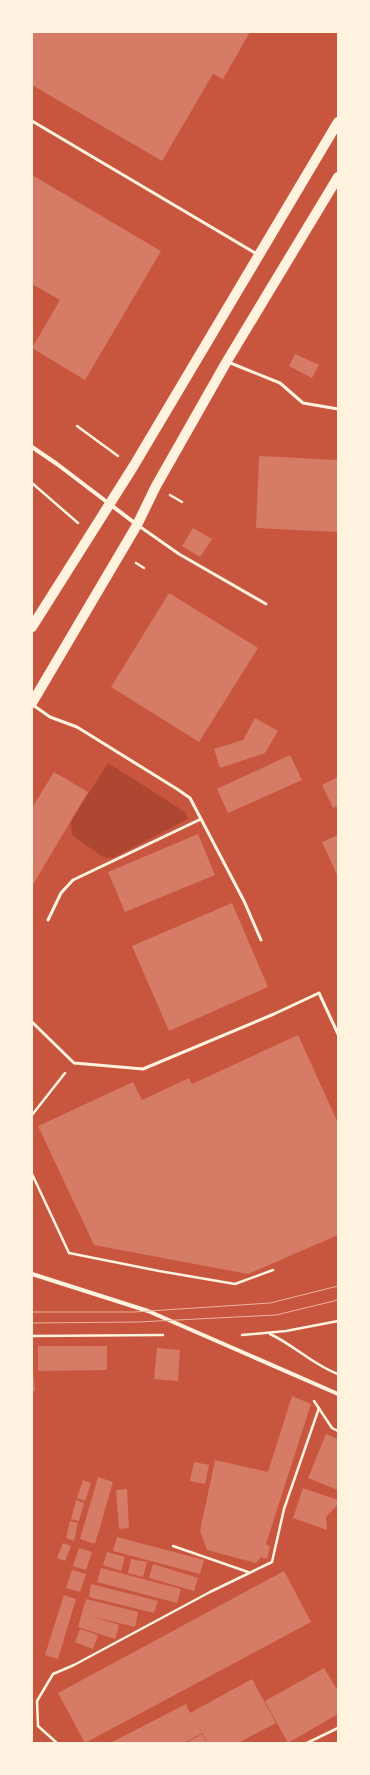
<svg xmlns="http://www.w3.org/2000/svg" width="370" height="1775" viewBox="0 0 370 1775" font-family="Raleway,sans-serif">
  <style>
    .green { fill: #ae4732 }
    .building { fill: #d67c66 }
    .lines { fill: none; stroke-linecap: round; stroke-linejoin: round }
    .path { stroke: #fff3e0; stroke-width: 2.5 }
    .service { stroke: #fff3e0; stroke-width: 3 }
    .minor { stroke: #fff3e0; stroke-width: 4 }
    .primary { stroke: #fff3e0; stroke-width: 10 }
    .tram { stroke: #e9b49f; stroke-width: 1 }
  </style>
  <rect width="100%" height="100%" fill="#c8553d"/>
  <path class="green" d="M108,763l77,49 3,7 -75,39 -10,-1 -31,-22 -1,-14z"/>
  <g class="building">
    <path d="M32,32h218l-27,47 -10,-5 -51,87 -130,-76z"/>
    <path d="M32,175l129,76 -76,129 -53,-32 28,-48 -28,-16z"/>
    <path d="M295,354l24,11 -7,13 -23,-12z"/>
    <path d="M259,456l79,4v72l-82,-4z"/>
    <path d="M193,528l19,11 -12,18 -18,-11z"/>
    <path d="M169,593l89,55 -59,94 -88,-55z"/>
    <path d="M255,718l23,13 -13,22 -45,15 -6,-19 29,-9z"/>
    <path d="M290,755l12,25 -74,33 -11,-24z"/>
    <path d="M54,772l34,20 -56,94v-78z"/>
    <path d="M338,777v29l-5,2 -11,-23z"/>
    <path d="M198,834l17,41 -90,37 -17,-40z"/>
    <path d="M338,835v42l-16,-35z"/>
    <path d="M232,903l36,84 -99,44 -37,-85z"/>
    <path d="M298,1035l40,88v112l-90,39 -154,-29 -56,-119 95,-44 9,18 47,-22 3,6z"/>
    <path d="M38,1346h69v24l-69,1z"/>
    <path d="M157,1348l23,2 -2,31 -24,-2z"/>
    <path d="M32,1362l3,29h-3z"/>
    <path d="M292,1396l19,8 -45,140 4,3 -3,12 -6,-2 -5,6 -49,-13 -7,-19 15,-71 53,12z"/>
    <path d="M326,1434l12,5v51l-30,-12z"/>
    <path d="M194,1462l15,3 -4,19 -15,-3z"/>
    <path d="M98,1477l15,5 -18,62 -15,-5z"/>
    <path d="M83,1480l8,3 -6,18 -8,-3z"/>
    <path d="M303,1488l35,12v4l-12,13 1,13 -34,-12z"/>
    <path d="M127,1489l2,39 -10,1 -3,-39z"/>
    <path d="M76,1500l8,3 -5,18 -8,-2z"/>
    <path d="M70,1521l8,2 -4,18 -8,-3z"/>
    <path d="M117,1537l87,23 -4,14 -87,-23z"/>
    <path d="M63,1543l8,3 -6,15 -8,-3z"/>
    <path d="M79,1548l13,4 -6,18 -13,-4z"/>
    <path d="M107,1552l18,5 -4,14 -18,-6z"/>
    <path d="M131,1559l16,3 -4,15 -15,-4z"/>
    <path d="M153,1564l45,14 -4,13 -45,-13z"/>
    <path d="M101,1568l80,21 -4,14 -80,-21z"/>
    <path d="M72,1570l14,4 -6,18 -14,-4z"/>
    <path d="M284,1571l27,51 -226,121 -27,-50z"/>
    <path d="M91,1584l67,17 -4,12 -65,-16z"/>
    <path d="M64,1595l12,4 -18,60 -13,-4z"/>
    <path d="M86,1599l52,13 -3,15 -45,-11 29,9 -4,14 -37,-12z"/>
    <path d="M80,1629l18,6 -5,14 -18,-7z"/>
    <path d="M324,1668l12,20 2,-1v27l-50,29 -23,-42z"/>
    <path d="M252,1679l24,44 -38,20h-30l-14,-25 8,15 -18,10h-51l6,-4 -7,4h-22l76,-39 4,9z"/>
    <path d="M202,1734l5,9h-21z"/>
  </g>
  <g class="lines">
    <g class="path">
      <path d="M77,426l41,30"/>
      <path d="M32,483l46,40"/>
      <path d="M170,495l12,7"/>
      <path d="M136,563l8,5"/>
      <path d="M32,1115l33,-42"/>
      <path d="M32,1174l37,79 90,18 76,13 38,-14"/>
      <path d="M270,1334c24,11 43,31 68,40"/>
      <path d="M242,1335l44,-4 52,-10"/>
      <path d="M32,1336l131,-1"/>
      <path d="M314,1401l18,27 6,3"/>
      <path d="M173,1546l75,26"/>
      <path d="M57,1743l-19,-17 -1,-25 16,-27 21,-9 136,-73 62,-30 12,-53 35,-101"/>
      <path d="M307,1743l31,-15"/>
    </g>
    <g class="service">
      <path d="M32,121l225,133"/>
      <path d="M228,362l52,21 23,20 35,6"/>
      <path d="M139,526l40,28 87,50"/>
      <path d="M33,705l17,12 27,10 100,62 13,9 11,21 -128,61 -12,13 -13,27"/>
      <path d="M201,819l43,82 17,39"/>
      <path d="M32,1022l42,41 69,6 131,-55 45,-21 19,41"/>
    </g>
    <g class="minor">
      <path d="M32,447l25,17 79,60"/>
      <path d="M32,1274l116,37 190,83"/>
    </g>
    <g class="primary">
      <path d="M32,627l101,-160 205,-345"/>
      <path d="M32,703l105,-178 19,-39 71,-125 111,-184"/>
    </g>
    <g class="tram">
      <path d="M32,1312h102l136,-9 68,-17"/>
      <path d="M32,1323l106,-1 138,-7 62,-15"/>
    </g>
  </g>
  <rect width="370" height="1775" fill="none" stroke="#fff3e0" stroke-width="66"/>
</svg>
